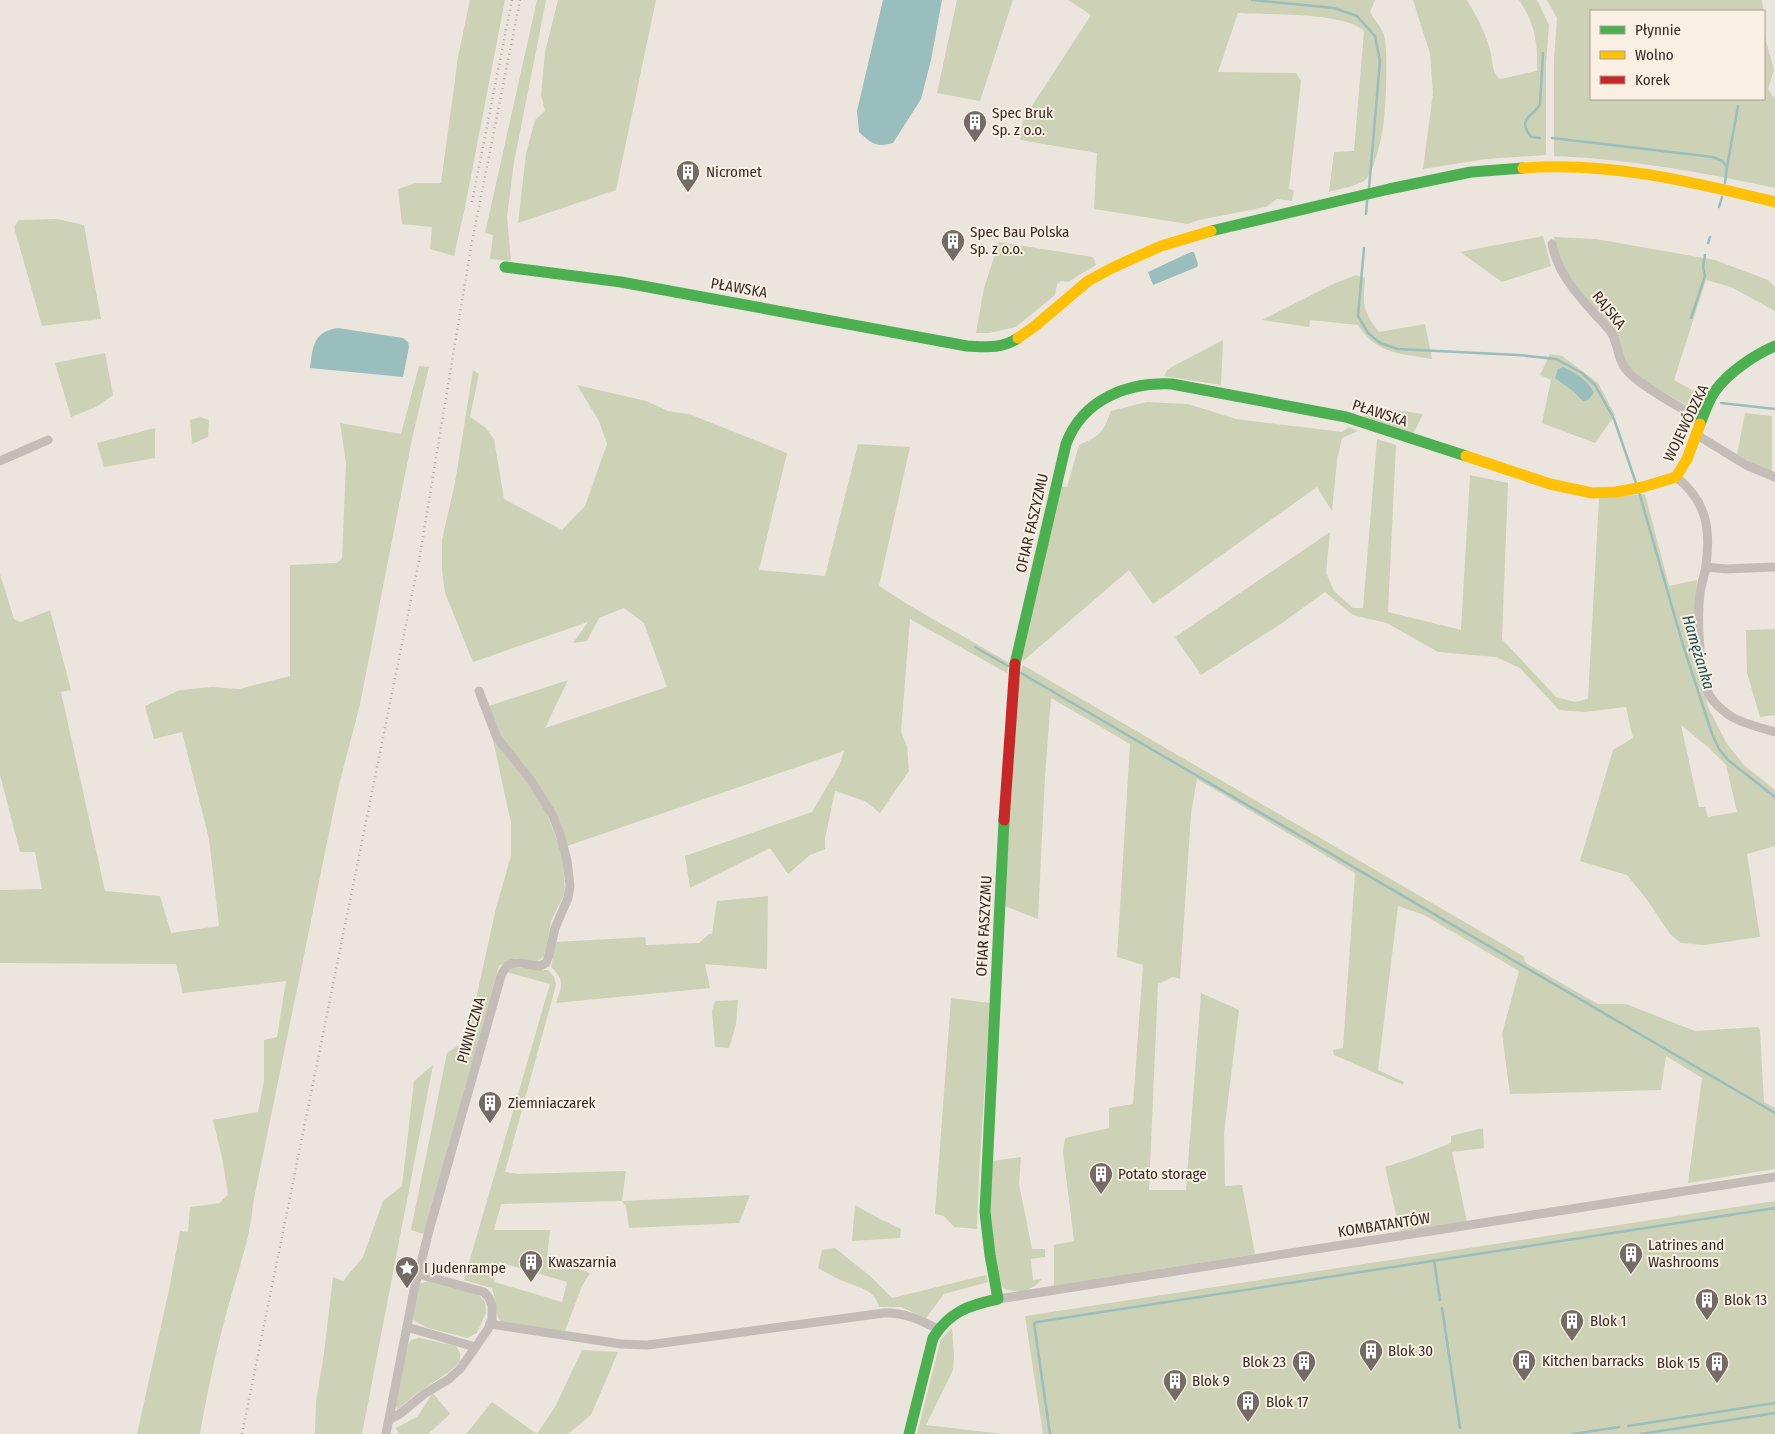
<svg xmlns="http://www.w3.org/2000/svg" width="1775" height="1434" viewBox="0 0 1775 1434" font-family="'Fira Sans Condensed',sans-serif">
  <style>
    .green { fill: #cdd1b6; fill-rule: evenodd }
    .water { fill: #99bebd }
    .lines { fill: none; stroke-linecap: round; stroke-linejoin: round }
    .stream { stroke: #99bebd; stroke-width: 2.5 }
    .street { stroke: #c4bdb7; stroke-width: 9 }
    .fast { stroke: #4caf50; stroke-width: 11 }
    .slow { stroke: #ffc107; stroke-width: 11 }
    .jam { stroke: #c62828; stroke-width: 11 }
    .rail { stroke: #aca6a1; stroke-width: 2.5; stroke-dasharray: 1 4; stroke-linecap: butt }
    .labels { text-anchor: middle; stroke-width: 4; stroke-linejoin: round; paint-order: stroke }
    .poi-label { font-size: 15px; fill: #342a25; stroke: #f9efe3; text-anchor: start }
    .street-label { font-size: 15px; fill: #342a25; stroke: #f9efe3 }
    .water-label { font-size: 16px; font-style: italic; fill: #1a5357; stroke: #f9efe3 }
  </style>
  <rect width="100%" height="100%" fill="#ece5dd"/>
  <g class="green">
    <path d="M470,0h35l-40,207 -11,49 -24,-7 2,-22 -30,-3 -4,-35 18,-6h25l17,-126z"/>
    <path d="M537,0h9l-32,162 -7,55 4,44 -21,-2 3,-24 -8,-2z"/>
    <path d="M558,0h98l-40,190 -98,33 8,-69 9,-34 10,-9 -4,-16 4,-43z"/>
    <path d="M957,0h56l-33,101 -43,-8z"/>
    <path d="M1068,0h307l-5,12c4,7 11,15 14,23 4,13 2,68 0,84 -1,13 -9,53 -19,61 -9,7 -24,8 -36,12l5,-40 20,-1 10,-120c-20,-19 -97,-16 -126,-18l-20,59 78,1 5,8 -12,108 5,1 -2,11 -15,-2 -11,8 -67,13 -11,4 -94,-15 3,-56 -77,-13 5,-31h5l61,-94z"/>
    <path d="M1413,0h54c10,17 20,35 24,54 2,10 1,19 9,25l37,-8c1,-28 -2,-47 -18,-71h18l12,25 -3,38v92l-60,4 -63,10 10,-76 -3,-39z"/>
    <path d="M1547,0h215l1,11h-172v88h173v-85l2,27 8,29 -6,19 7,10v89c-73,-16 -146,-29 -221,-32v-96l3,-42z"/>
    <path d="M57,219l27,6 17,94 -59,7 -28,-99 5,-7z"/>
    <path d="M1543,236l8,30 -49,16 -42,-30z"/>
    <path d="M1554,237l42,2 119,21 53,20 7,7v24l-44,-24 -25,-7 -32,100 30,17 -14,10 -41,-23 -20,-17 -8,-15 -64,-95z"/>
    <path d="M999,242l94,15 3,8 -28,17 -7,-1 -4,3 -2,11 -39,32 -27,6h-13l8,-45z"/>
    <path d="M1356,275l9,3c-2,26 -3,33 14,54l46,-8 7,35c-33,-6 -54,-4 -74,-34l-48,-5 -1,7 -47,-7 71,-36z"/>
    <path d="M1223,340l-2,45 -57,-9 4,-7z"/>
    <path d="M105,353l8,42 -17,12 -25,10 -16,-54z"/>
    <path d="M1550,354l12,2 36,27 17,32 -20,28 -53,-20 9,-43 -11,-5z"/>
    <path d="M419,366l10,1 -17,72 -52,265 -22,85 -85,415c-3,38 -18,74 -27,111 -11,39 -19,79 -26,119h-63l32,-144 11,-59 8,1 2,-25 30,-4 8,-9 -6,-37 -9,-37 45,-8 6,-31v-41l13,-3 9,-56 -103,12 -7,-29 -176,-1v-73l42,-1 -7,-37h-15l-20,-77v-201l14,45 6,3 30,-12 21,80 -10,2 44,199 55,5 11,37 48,-7 -10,-87 -27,-107 -28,7 -9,-33 35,-16 33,-3 26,2 51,-13v-111l46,-2 6,-4 4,-96 -6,-40 61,11z"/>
    <path d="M473,370l6,4 -9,43 16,11 8,11 10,60 58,31 23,-24 22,-62 -8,-23 -22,-36 69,16 22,10 21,3 98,39 -28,117 66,6 33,-132 52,3 -31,139c42,28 87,51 130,77l-2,10 -97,-54 -9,112 6,16 2,24 -29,42 -15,-12 -30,-10 -10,48v10l-15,6 -22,19 -18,-26 -80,40 -5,-32 127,-44 27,-46 5,-15 -277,95 -7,-25 -21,-34 -39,-48 -11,-33 79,-26 -23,48 122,-41 -23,-64 -20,-15 -25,10 -12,23 -14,2 15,-21 -115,40 -28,-69 -3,-22v-31l13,-57z"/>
    <path d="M1147,402l41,2 48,15 106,13 7,-5 9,4 -16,7 -5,22 -5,51 -15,-24 -164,117 -24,-34 -106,91 -1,-5 39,-170 6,1 12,-42c22,-9 24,-13 32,-34z"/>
    <path d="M1371,403l3,4 49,7 -10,20 -51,-18z"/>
    <path d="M1745,413l27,3v57l-35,-18z"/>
    <path d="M200,417l9,3 -1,17 -16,7 -2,-24z"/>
    <path d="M155,428v30l-51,9 -7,-24z"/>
    <path d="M1377,439l19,6 -8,167 73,18 9,-155 38,8 -6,156 54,58 19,5 13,-3 11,-201 46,-4 24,92 28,-6 -2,26 2,46 11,55 19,37 17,21 31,25v56l-28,8 13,83 -56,8 -23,-2 -11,-9 -25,-37 -18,-22 -47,-14 33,-111 20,-12 -7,-31 -42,5 -25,-2 -39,-42 -24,-11 -58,-5 -51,-29 -34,-8 -28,-23 -43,31 -81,52 -26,-38 155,-105 -4,41 8,18 19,17h10zM1681,725l28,23 17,17 11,47 -29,5 -3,-10h-6z"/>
    <path d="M1775,629v86l-15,2 -13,-44 -1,-43z"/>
    <path d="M1023,665l500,291 3,7 72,41h28l69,27 63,-4 2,3 4,72 11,6v61l-87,14 14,-105 -36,-22 -5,34 -151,4 -8,-60 17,-63 -95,-56 -26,-9 -20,164 26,12 -1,3 -69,-30 -1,-5 10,-2 12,-175 -158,-94 -6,35 -11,165 -7,-2 -15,7 -9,206h37l15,-197 38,17 -15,123 1,53 17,-1 13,69 -201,32v-41l20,-4 -11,-89 2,-14 44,-10v-20l24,-4 10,-139 -26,-8 13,-213 -79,-46 -6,78 -7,143 -36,-14 16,-223z"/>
    <path d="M493,740l49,62 14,35 7,25 2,31 -14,28 -6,34 -8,7 -22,-4 -16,8 -75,268 -13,-4 36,-177 20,-13 29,-132 15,-52v-33z"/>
    <path d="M768,896l-1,73 -62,-5 5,24 -154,15c6,-17 9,-23 -5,-36l5,-25 89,-5 1,8 53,-2 10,-9h3l5,-33z"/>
    <path d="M514,967l34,3 6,7 2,8 -51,187 14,2 107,-3 -4,30 128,-6 -11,28 -110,5 -3,-22 -4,-5 -121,3 -7,26h56l-3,28 43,15 -8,13 -17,45 -64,-9c-7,-8 -5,-23 -9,-34l-28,-8 86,-296 -44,-12zM499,1262l68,20 -5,20 -68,-20z"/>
    <path d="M951,998l39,5 -11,172 -2,54 -23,-2 -10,-11 -9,-2z"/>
    <path d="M738,1000l-2,24 -7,24 -14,-1 -3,-36 3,-10z"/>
    <path d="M433,1065l-71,369h-47l1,-32 8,-49 9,-76 10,4 20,-24 20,-56 19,-15 12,-105z"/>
    <path d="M1483,1128l1,20 -32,4 15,70 -67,9 -15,-64 31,-10 35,-14v-7z"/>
    <path d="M1021,1157l-2,27 13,65h13v8l-14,2 2,21 9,-1c-11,13 -22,14 -38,10 -21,-27 -13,-95 -12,-128z"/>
    <path d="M1775,1201v233h-732l-18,-118z"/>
    <path d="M855,1205l25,14 21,10 -1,9 -48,3z"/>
    <path d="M835,1248l35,28 22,22 94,-23 2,7 -44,12 -18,24 -25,-11h-22c-4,-17 -19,-19 -33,-25 -9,-3 -19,-9 -28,-14l4,-18z"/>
    <path d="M432,1281l46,13 7,8 1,11 -9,20 -10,5 -39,-10 -15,-8 4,-32 4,-5z"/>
    <path d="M952,1328l2,27 -1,15 -27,55 77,9h-86l24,-95z"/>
    <path d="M419,1338l37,8 4,7v9l-11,10 -32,21 -20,17 -1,-5 9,-55 6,-10z"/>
    <path d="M582,1350l36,2 -27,63 -23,19h-102l26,-32 45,32 18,-27z"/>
    <path d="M433,1393l17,21 -22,20h-29l-3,-6 21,-11z"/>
  </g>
  <g class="water">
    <path d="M883,0h59l-11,60 -10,39 -28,44c-17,5 -22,0 -34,-11l-2,-21z"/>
    <path d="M1191,252h3l4,12 -1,3 -44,18 -5,-13z"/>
    <path d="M338,328l65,10 5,4 1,5 -6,30 -93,-9c3,-22 3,-36 28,-40z"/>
    <path d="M1563,367c13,6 25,13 31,26l-6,7 -5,1 -10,-10 -18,-13 3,-9z"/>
  </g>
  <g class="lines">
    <g class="stream">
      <path d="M1252,0l82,8 23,8 18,20 5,25 -11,127"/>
      <path d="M1540,138l-9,-1c-15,-20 3,-20 9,-33l3,-51"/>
      <path d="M1552,138l161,19 9,4 5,6 -2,16"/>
      <path d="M1727,167l11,-61"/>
      <path d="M1719,207l3,-10"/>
      <path d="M1366,214l1,-14"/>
      <path d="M1708,243l2,-6"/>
      <path d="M1364,248l-6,68 10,17 12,10 18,6 120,6 38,4 26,14 13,12 19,34 22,64"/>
      <path d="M1691,318l14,-42 -2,-9 2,-12"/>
      <path d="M1721,403l54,6"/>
      <path d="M1639,492l44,153 29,89 7,15 9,11 47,37"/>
      <path d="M975,647l33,19"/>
      <path d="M1021,673l754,440"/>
      <path d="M1434,1260l6,40"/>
      <path d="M1442,1308l18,120"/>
      <path d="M1628,1426l147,-23"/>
      <path d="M1050,1434l-16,-111 3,-1 738,-114"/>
      <path d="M1573,1434l46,-7"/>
      <path d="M1641,1434l134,-21"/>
    </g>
    <g class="street">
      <path d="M1552,244c5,27 23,48 41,68 6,7 13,13 18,20 7,11 6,25 14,36 11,16 58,41 76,51"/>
      <path d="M1697,435l49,30 29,12"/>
      <path d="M0,461l48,-21"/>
      <path d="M1676,477c30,23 35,51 30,88 -1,10 -5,19 -6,29 -3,23 -1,83 10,102 4,7 12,14 19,19 8,6 35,14 46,17"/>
      <path d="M1706,567l20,2 49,-2"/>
      <path d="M998,1299l777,-122"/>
      <path d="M490,1324l131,20 27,1 236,-32c20,-1 36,7 54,16"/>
      <path d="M407,1327l68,20"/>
      <path d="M389,1420l12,-7 23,-19 25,-15 12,-11 27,-39 4,-10v-13l-3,-8 -5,-6 -66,-18"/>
      <path d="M386,1434l28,-144 16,-63 71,-251c8,-21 22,-11 39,-10l6,-3 3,-8 6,-27 13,-30 2,-12 -3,-25 -7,-27 -7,-18 -21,-34 -35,-44 -18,-47"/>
    </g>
    <g class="fast">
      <path d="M1211,231l178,-42 82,-17 52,-4"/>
      <path d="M505,267l116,15 346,64c18,1 36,3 51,-8"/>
      <path d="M1700,424c5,-12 8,-23 15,-33 14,-19 39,-36 60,-45"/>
      <path d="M1015,664l51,-220c17,-45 61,-62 106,-60l174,33 120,39"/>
      <path d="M909,1434l24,-96c16,-26 36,-33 65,-39l-8,-44 -5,-43 19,-392"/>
    </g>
    <g class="slow">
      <path d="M1523,168c85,-7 170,14 252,34"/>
      <path d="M1018,338l17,-12 53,-45 26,-14 47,-21 50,-15"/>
      <path d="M1466,456l84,28 42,9 24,-1 27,-5 33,-10 11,-18 13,-35"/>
    </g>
    <path class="jam" d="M1004,820l11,-156"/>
    <g class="rail">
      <path d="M472,202l40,-202"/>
      <path d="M242,1434l178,-879 51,-308 49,-247"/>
    </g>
  </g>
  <defs>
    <g id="building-pin" transform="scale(1.25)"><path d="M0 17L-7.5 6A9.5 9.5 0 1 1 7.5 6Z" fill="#746b65" stroke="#f9efe3"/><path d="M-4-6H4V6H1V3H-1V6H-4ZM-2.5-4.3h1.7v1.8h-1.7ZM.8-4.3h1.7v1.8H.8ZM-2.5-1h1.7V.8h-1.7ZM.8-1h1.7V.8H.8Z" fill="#fff"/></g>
    <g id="sight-pin" transform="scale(1.25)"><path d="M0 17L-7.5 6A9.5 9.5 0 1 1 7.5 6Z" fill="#746b65" stroke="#f9efe3"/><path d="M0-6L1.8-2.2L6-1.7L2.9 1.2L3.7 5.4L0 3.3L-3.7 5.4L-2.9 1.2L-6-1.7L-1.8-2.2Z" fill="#fff"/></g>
  </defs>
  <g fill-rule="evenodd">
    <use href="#building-pin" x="975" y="122"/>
    <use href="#building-pin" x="688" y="172"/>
    <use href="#building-pin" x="953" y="241"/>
    <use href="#building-pin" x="490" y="1103"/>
    <use href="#building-pin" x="1101" y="1174"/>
    <use href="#building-pin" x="1631" y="1254"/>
    <use href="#building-pin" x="531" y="1262"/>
    <use href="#sight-pin" x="407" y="1268"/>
    <use href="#building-pin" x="1707" y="1300"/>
    <use href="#building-pin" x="1572" y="1321"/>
    <use href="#building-pin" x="1371" y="1351"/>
    <use href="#building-pin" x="1524" y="1361"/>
    <use href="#building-pin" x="1304" y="1362"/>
    <use href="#building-pin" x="1717" y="1363"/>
    <use href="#building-pin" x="1175" y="1381"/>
    <use href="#building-pin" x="1248" y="1402"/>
  </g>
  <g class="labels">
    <g class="poi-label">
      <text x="992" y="118">Spec Bruk<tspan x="992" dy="17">Sp. z o.o.</tspan></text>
      <text x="706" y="177">Nicromet</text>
      <text x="970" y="237">Spec Bau Polska<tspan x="970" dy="17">Sp. z o.o.</tspan></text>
      <text x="508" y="1108">Ziemniaczarek</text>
      <text x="1118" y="1179">Potato storage</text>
      <text x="1648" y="1250">Latrines and<tspan x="1648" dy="17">Washrooms</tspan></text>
      <text x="548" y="1267">Kwaszarnia</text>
      <text x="424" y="1273">I Judenrampe</text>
      <text x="1724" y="1305">Blok 13</text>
      <text x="1590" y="1326">Blok 1</text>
      <text x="1388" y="1356">Blok 30</text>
      <text x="1542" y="1366">Kitchen barracks</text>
      <text x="1286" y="1367" text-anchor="end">Blok 23</text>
      <text x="1700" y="1368" text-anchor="end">Blok 15</text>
      <text x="1192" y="1386">Blok 9</text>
      <text x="1266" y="1407">Blok 17</text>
    </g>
    <g class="street-label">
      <text transform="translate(739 288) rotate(10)" y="5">PŁAWSKA</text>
      <text transform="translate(1609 310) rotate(51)" y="5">RAJSKA</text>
      <text transform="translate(1380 413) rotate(18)" y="5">PŁAWSKA</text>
      <text transform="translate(1686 423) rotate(-64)" y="5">WOJEWÓDZKA</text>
      <text transform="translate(1032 523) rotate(-77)" y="5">OFIAR FASZYZMU</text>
      <text transform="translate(984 926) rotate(-87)" y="5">OFIAR FASZYZMU</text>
      <text transform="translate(471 1030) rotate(-74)" y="5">PIWNICZNA</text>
      <text transform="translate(1384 1225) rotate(-9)" y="5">KOMBATANTÓW</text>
    </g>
    <g class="water-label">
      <text transform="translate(1699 652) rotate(73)" y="6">Hamężanka</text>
    </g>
  </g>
  <rect x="1590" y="10" width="175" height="90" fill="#f9efe3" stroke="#aaa097"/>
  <rect x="1600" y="26" width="25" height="8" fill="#4caf50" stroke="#aaa097"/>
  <text x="1635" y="35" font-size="15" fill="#342a25">Płynnie</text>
  <rect x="1600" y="51" width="25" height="8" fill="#ffc107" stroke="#aaa097"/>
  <text x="1635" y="60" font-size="15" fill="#342a25">Wolno</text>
  <rect x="1600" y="76" width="25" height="8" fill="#c62828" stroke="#aaa097"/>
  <text x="1635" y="85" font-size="15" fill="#342a25">Korek</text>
</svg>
